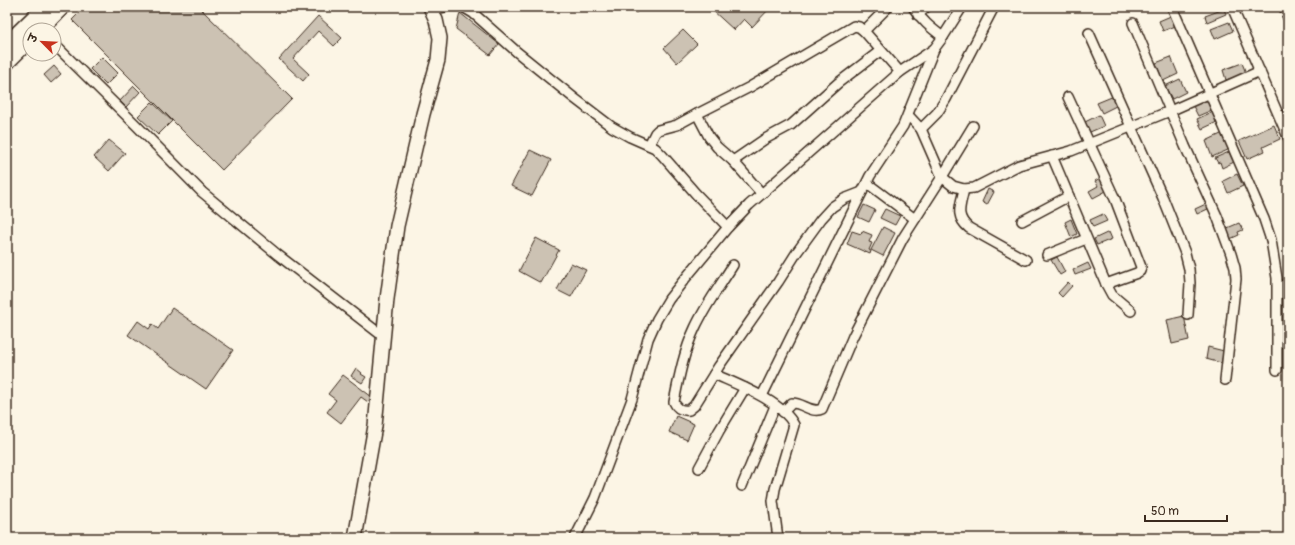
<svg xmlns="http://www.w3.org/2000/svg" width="1295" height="545" viewBox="0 0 1295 545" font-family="Pangolin,'Playpen Sans Deva',sans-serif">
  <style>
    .building { fill: #ccc2b3; stroke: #3b2a1e }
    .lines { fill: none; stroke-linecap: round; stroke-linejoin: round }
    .street-casing { stroke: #3b2a1e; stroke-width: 12 }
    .secondary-casing { stroke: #3b2a1e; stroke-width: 16 }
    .primary-casing { stroke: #3b2a1e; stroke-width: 18 }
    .street { stroke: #fcf5e5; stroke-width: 9 }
    .secondary { stroke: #fcf5e5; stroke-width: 13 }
    .primary { stroke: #fcf5e5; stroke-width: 15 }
    .rail { stroke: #3b2a1e; stroke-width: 3; stroke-dasharray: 6 3; stroke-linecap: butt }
  </style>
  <rect width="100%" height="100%" fill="#fcf5e5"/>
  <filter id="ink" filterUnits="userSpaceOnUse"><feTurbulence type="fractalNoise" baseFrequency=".025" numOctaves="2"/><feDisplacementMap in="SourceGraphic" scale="8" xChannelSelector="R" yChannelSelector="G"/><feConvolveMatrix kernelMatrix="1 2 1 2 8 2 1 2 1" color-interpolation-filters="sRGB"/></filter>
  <g filter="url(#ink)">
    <g class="building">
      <path d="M85,7h114l93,92 -70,71 -150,-150z"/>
      <path d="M630,7h11l-5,6z"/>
      <path d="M713,7h58l-19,20 -8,-8 -10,11 -23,-21z"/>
      <path d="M1224,9l2,5 -19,8 -2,-6z"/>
      <path d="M460,13l39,31 -9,11 -34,-26z"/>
      <path d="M1173,15l5,10 -15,6 -4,-10z"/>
      <path d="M318,16l24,22 -8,8 -16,-15 -25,28 16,15 -6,7 -24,-22z"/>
      <path d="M1229,22l4,9 -18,8 -4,-10z"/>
      <path d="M683,30l14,14 -20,19 -13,-15z"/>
      <path d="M102,57l16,16 -12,12 -16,-16z"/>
      <path d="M1171,57l7,17 -15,7 -7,-18z"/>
      <path d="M1242,63l4,10 -20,7 -3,-10z"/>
      <path d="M54,66l7,8 -10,9 -7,-8z"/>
      <path d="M1180,79l6,13 -14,7 -7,-13z"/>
      <path d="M134,86l6,6 -14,15 -6,-6z"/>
      <path d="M1114,96l4,9 -16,8 -5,-10z"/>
      <path d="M1206,98l6,12 -14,6 -6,-12z"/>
      <path d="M152,102l20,19 -14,14 -20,-19z"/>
      <path d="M1212,112l5,10 -15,7 -5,-10z"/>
      <path d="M1099,115l5,11 -14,6 -5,-10z"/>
      <path d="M1274,125l6,14 -17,8 2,4 -18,8 -8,-18z"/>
      <path d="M1223,133l7,16 -18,8 -6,-16z"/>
      <path d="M109,140l16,13 -16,18 -15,-14z"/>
      <path d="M530,150l21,10 -19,36 -21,-10z"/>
      <path d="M1229,152l5,10 -12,6 -2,-6 -2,1 -3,-5z"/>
      <path d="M1237,174l6,12 -15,7 -5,-12z"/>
      <path d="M1102,177l6,13 -15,8 -4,-7 9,-5 -3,-5z"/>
      <path d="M988,189l6,3 -7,13 -5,-3z"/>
      <path d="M1208,203l2,5 -13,6 -2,-5z"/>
      <path d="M864,205l11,5 -6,12 -11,-5z"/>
      <path d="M885,209l15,7 -5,9 -15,-7z"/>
      <path d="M1103,214l4,7 -14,6 -3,-7z"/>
      <path d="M1071,219l6,15 -6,3 -6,-15z"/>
      <path d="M1239,223l4,7 -5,2 1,3 -9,4 -5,-10z"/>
      <path d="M883,227l12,6 -12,23 -12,-6z"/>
      <path d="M852,231l9,3 1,-3 10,4 -3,7 3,1 -3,7 2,1 -1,3 -23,-10z"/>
      <path d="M1109,232l3,7 -15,6 -3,-6z"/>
      <path d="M536,238l23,12 -18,33 -22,-12z"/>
      <path d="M1057,257l8,15 -5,3 -9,-15z"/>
      <path d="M571,263l15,7 -15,27 -14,-7z"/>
      <path d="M1088,263l3,6 -16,6 -2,-5z"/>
      <path d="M1068,282l4,4 -10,11 -4,-4z"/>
      <path d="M172,308l61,42 -27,39 -78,-54 10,-14 11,8 3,-5 6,5z"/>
      <path d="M1184,316l5,24 -17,4 -5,-24z"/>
      <path d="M1208,347l16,4 -3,12 -15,-4z"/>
      <path d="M356,368l6,5 -1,1 5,3 -4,6 -11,-7z"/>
      <path d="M343,375l29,22 -4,5 -7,-5 -20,26 -14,-11 9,-12 -8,-6z"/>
      <path d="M676,416l18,8 -7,16 -18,-8z"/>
    </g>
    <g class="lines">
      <g class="street-casing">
        <g id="street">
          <path d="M463,7l10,6 44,39 57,46 38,29 18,10 25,11 7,7 34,39 32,33"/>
          <path d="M913,7c8,13 18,21 30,30"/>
          <path d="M1172,7l92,212 7,21 6,38v92"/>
          <path d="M1232,7l56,130"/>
          <path d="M431,10l14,-3"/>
          <path d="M918,15l8,-8"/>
          <path d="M1133,23l52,123 32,70 14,38 4,14 1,11 -11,101"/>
          <path d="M864,31l24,-24"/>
          <path d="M1089,33l74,165 22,55 4,16 1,14 -2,32"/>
          <path d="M54,44l82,81 66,67 76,63 106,82"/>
          <path d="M1068,97l47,102 26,68 -1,4 -3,2 -31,11"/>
          <path d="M697,114l12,23 8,10 16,14 29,33"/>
          <path d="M908,115l13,14 21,48 11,9 11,3 10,-1 45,-23 52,-14 99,-40 90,-40"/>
          <path d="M921,129l16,-16 9,-14 48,-92"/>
          <path d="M649,145l6,-12 3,-3 19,-5 20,-11 53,-27 104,-61 5,1 5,4 36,41"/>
          <path d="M1052,156l54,128 6,11 19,16"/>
          <path d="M733,161l32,-22 26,-14 47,-42 42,-32"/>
          <path d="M867,183l48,36"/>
          <path d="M964,189c-3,16 -10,27 5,39l57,32"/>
          <path d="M1022,221l47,-25"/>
          <path d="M1047,255l39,-16"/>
          <path d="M733,265c-13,21 -28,41 -38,63 -11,23 -16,49 -21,74 3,7 7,9 15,8l5,-4 25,-40 59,-84 19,-30 24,-33 11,-12 12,-8 18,-7"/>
          <path d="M714,374c24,11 68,27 80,51l-19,64 -2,12 5,37"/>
          <path d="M762,396l108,-220 33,-50 31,-77"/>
          <path d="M783,412l9,-9c11,0 20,11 30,6l31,-73 50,-98 39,-61 31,-51"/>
          <path d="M699,468l20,-37 26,-43"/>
          <path d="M742,486l33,-80"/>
          <path d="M575,538l20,-40 37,-99 16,-60 9,-20 12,-20 15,-19 44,-53 21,-22 151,-133 34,-23 9,-12 19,-30"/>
        </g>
      </g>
      <g class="secondary-casing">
        <path id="secondary" d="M355,538l20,-112 12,-127 10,-73 26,-112 15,-54 2,-22 -4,-18 -6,-13"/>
      </g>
      <g class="primary-casing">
        <g id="primary">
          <path d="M39,30l23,-23"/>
          <path d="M7,44l38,-37"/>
          <path d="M7,62l23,-23"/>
        </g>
      </g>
      <use href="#street" class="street"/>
      <use href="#secondary" class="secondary"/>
      <use href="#primary" class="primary"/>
      <path class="rail" d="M1279,7l9,22"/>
    </g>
  </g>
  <rect width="1295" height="545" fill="none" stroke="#fcf5e5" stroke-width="24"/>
  <rect x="12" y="12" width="1271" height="521" fill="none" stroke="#3b2a1e" stroke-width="1.5" filter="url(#ink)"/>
  <g transform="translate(42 42) rotate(294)"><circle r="19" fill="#fcf5e5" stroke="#afa495"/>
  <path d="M0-3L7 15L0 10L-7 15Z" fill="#c8321e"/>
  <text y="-6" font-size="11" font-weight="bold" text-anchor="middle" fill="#3b2a1e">उ</text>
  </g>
  <path d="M1145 515v6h82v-6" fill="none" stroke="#3b2a1e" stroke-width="2"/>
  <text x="1151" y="515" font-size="12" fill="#3b2a1e" stroke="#fcf5e5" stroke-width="3" paint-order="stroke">50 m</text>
</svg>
